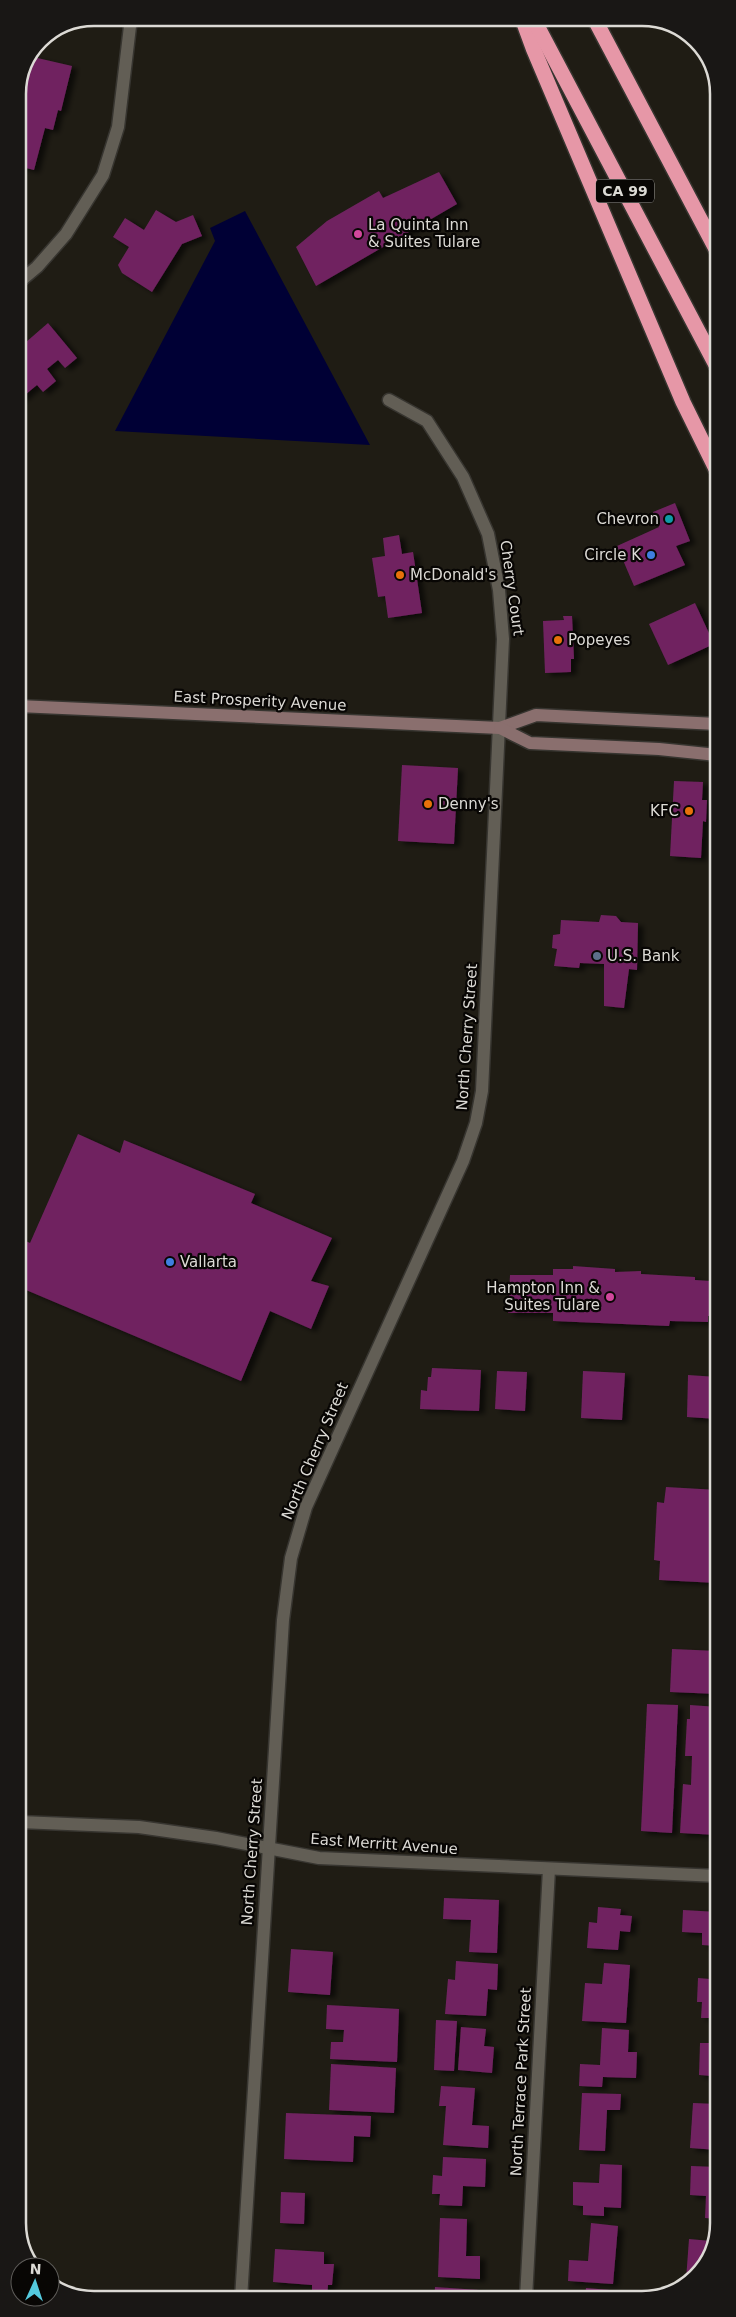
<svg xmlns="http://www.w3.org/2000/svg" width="736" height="2317" viewBox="0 0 736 2317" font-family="'DejaVu Sans',sans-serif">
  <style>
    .water { fill: #000035 }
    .building { fill: #6f2460; filter: url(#shadow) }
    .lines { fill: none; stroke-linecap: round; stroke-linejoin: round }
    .street-casing { stroke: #373530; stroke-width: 15 }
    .secondary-casing { stroke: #373530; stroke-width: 15 }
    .highway-casing { stroke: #373530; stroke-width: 18 }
    .street { stroke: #625e55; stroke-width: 12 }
    .secondary { stroke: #8a6f6e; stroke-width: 12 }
    .highway { stroke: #e697a7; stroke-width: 15 }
    .hotel-dot { fill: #d1479c; stroke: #080604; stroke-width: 2 }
    .culture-dot { fill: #0f9aa8; stroke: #080604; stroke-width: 2 }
    .shop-dot { fill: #3f7fe0; stroke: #080604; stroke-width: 2 }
    .food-dot { fill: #e8710a; stroke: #080604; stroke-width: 2 }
    .service-dot { fill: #5c6f8a; stroke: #080604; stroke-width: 2 }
    .labels { text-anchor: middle; stroke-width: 4.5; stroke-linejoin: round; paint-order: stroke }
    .shield { fill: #080604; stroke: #9c9a96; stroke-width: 1 }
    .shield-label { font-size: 14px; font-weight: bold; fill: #dcdad5 }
    .poi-label { font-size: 15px; fill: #dcdad5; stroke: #080604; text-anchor: start }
    .street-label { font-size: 15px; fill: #dcdad5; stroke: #080604 }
    .rim { fill: none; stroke: #dcdad5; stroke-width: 2.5 }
  </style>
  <defs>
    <filter id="shadow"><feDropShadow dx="5.5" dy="3" stdDeviation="2.5" flood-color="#0009"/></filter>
  </defs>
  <rect width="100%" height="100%" fill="#1f1c14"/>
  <path class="water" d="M245,211l125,234 -255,-14 100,-190 -5,-13z"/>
  <g class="building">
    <path d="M33,57l39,9 -11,45 -3,-1 -5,20 -8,-2 -11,42 -16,-4v-76z"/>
    <path d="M439,172l18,32 -141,82 -20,-39 31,-26 52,-30 4,7z"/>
    <path d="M156,210l20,12 17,-7 9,21 -20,8 -30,48 -30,-19 -4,-8 11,-18 -16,-10 12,-19 19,12z"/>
    <path d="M48,323l29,35 -12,10 -7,-8 -11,9 9,12 -13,11 -6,-7 -17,14 -2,-2v-48z"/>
    <path d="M675,503l15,38 -14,5 9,19 -51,21 -17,-40 42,-19 -6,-15z"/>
    <path d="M399,535l3,19 11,-2 9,61 -34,5 -3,-22 -7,1 -6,-39 13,-2 -2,-18z"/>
    <path d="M695,603l19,41 -46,21 -19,-41z"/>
    <path d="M563,616h9l2,43h-3v13l-26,1 -2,-52 21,-1z"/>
    <path d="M402,765l56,3 -4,76 -56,-3z"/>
    <path d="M674,781l29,1 -1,18h5l-1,22 -3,-1 -2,37 -31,-2z"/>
    <path d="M601,915l15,1 5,6 17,1 -1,47 -8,-1 -5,39 -20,-2v-42l-24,-1 -1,5 -25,-2 3,-17 -5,-1 1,-13 7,-1 1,-14 38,2z"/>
    <path d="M78,1134l42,19 4,-13 131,54 -4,9 81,35 -21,43 18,5 -18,43 -41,-18 -29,70 -222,-94v-49l11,5z"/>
    <path d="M573,1266l42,3v3l26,-1v3l54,3v3l16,1v35h-3v6l-38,-1 -1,5 -116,-5v-8h-45l2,-38h43v-6h20z"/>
    <path d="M432,1368l49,2 -2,41 -59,-2 1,-19 6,1 1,-14h3z"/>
    <path d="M497,1371l30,1 -2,39 -30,-2z"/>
    <path d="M583,1371l42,2 -3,47 -41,-2z"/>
    <path d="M688,1375l29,2 1,42 -31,-2z"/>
    <path d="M666,1487l52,3 -1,93 -58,-3 1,-19 -6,-1 3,-58 7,1z"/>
    <path d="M672,1649l46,2v43l-48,-2z"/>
    <path d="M647,1704l31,1 -6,128 -31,-2z"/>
    <path d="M690,1705l28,2v128l-38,-2 3,-49 8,1 1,-29h-7l2,-37h3z"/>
    <path d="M444,1898l55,2 -2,53 -28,-1 2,-32 -28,-1z"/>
    <path d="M598,1907l23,2 -1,6 12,1 -2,16 -10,-1 -2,19 -31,-2 2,-26 8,1z"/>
    <path d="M683,1910l35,2v34l-16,-1v-12l-20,-1z"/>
    <path d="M291,1949l42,3 -3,43 -42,-3z"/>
    <path d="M456,1961l42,3 -1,26 -9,-1 -2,27 -41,-2 3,-35 7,1z"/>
    <path d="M604,1963l26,2 -4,58 -44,-2 3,-38 17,1z"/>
    <path d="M710,1973l8,1v54h-8v-10h-9l1,-16h-5l1,-24 12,1z"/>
    <path d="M327,2005l72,4 -2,53 -67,-3 1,-17h12l1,-12 -18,-1z"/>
    <path d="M436,2020l21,1 -3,50 -20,-1z"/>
    <path d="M461,2027l25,2 -2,17 10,1 -2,26 -34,-3z"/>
    <path d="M602,2028l27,2 -1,22h9l-1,26 -33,-1 -1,10 -23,-1 1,-22 20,1z"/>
    <path d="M714,2037h4v51l-7,-1 1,-11 -13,-1 1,-32h13z"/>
    <path d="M331,2064l65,4 -2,45 -65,-3z"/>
    <path d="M441,2086l34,2 -3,37 17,1 -1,22 -45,-3 3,-39h-7z"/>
    <path d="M582,2093l39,1 -1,16h-13l-2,41 -26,-1z"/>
    <path d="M693,2103l25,1v46l-28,-2z"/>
    <path d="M286,2113l85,3 -1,21 -16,-1 -1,26 -69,-3z"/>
    <path d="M443,2157l43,2 -1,28 -22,-1 -1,20 -23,-1 1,-11h-8l1,-19 9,1z"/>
    <path d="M600,2164l22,1 -1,43 -17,-1v9l-21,-1v-9l-10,-1v-23l26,1z"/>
    <path d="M691,2166l27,1v52l-13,-1 1,-22 -16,-1z"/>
    <path d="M281,2192l24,1 -1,31 -24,-1z"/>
    <path d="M440,2218l27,1 -1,37h14v23l-42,-2z"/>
    <path d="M591,2223l27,3 -5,58 -45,-3 1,-21 19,1z"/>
    <path d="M711,2231h5l-14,39 -16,10 3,-41 22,2z"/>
    <path d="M275,2249l49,3v12h10l-2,21h-4l-1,13h-15v-13l-39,-3z"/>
    <path d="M435,2287l44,3 -1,8h-44z"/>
    <path d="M586,2288l24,2 -1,7h-24z"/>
  </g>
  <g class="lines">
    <g class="street-casing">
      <g id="street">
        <path d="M18,283l19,-16 29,-33 37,-59 15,-48 13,-109"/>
        <path d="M20,1822l119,5 77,11 103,20 399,18"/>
        <path d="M526,2298l23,-429"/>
        <path d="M241,2299l42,-679 8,-62 15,-51 157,-346 13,-38 6,-32 21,-452 -4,-49 -11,-56 -25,-57 -36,-56 -38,-21"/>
      </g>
    </g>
    <g class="secondary-casing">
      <g id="secondary">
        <path d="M18,706l482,22 36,-13 181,9"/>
        <path d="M500,728l30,15 129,6 58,6"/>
      </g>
    </g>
    <g class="highway-casing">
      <g id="highway">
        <path d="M522,18l11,30 150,354 33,67"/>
        <path d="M533,18l183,347"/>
        <path d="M594,18l122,231"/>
      </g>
    </g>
    <use href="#street" class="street"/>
    <use href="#secondary" class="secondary"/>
    <use href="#highway" class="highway"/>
  </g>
  <g class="hotel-dot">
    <circle cx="358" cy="234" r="5"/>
    <circle cx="610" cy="1297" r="5"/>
  </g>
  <circle class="culture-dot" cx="669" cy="519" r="5"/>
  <g class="shop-dot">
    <circle cx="651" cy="555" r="5"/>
    <circle cx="170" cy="1262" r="5"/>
  </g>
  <g class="food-dot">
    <circle cx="400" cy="575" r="5"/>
    <circle cx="558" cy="640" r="5"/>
    <circle cx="428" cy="804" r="5"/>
    <circle cx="689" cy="811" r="5"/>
  </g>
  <circle class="service-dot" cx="597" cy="956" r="5"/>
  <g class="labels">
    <rect class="shield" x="596" y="179.5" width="58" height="23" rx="4"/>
    <g class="shield-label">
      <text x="625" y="196">CA 99</text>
    </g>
    <g class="poi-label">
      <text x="368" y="230">La Quinta Inn<tspan x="368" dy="17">&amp; Suites Tulare</tspan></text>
      <text x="659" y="524" text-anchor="end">Chevron</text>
      <text x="641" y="560" text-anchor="end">Circle K</text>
      <text x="410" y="580">McDonald's</text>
      <text x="568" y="645">Popeyes</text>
      <text x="438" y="809">Denny's</text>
      <text x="679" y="816" text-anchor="end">KFC</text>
      <text x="607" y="961">U.S. Bank</text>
      <text x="180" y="1267">Vallarta</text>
      <text x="600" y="1293" text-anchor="end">Hampton Inn &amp;<tspan x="600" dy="17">Suites Tulare</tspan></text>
    </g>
    <g class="street-label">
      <text transform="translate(512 588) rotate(82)" y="5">Cherry Court</text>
      <text transform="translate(260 701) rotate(3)" y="5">East Prosperity Avenue</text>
      <text transform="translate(467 1037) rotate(-86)" y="5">North Cherry Street</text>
      <text transform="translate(315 1451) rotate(-67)" y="5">North Cherry Street</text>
      <text transform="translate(384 1844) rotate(4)" y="5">East Merritt Avenue</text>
      <text transform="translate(252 1852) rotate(-86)" y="5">North Cherry Street</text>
      <text transform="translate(521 2082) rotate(-87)" y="5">North Terrace Park Street</text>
    </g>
  </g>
  <path d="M0 0H736V2317H0ZM94 26H642A68 68 0 0 1 710 94V2223A68 68 0 0 1 642 2291H94A68 68 0 0 1 26 2223V94A68 68 0 0 1 94 26Z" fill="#191715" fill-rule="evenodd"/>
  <path class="rim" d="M94 26H642A68 68 0 0 1 710 94V2223A68 68 0 0 1 642 2291H94A68 68 0 0 1 26 2223V94A68 68 0 0 1 94 26Z"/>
  <g transform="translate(35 2282) rotate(3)"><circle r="24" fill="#080604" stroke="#5d5b58"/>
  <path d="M0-4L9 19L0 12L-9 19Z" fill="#54cade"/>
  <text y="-8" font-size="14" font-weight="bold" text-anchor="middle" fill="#dcdad5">N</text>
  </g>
</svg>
